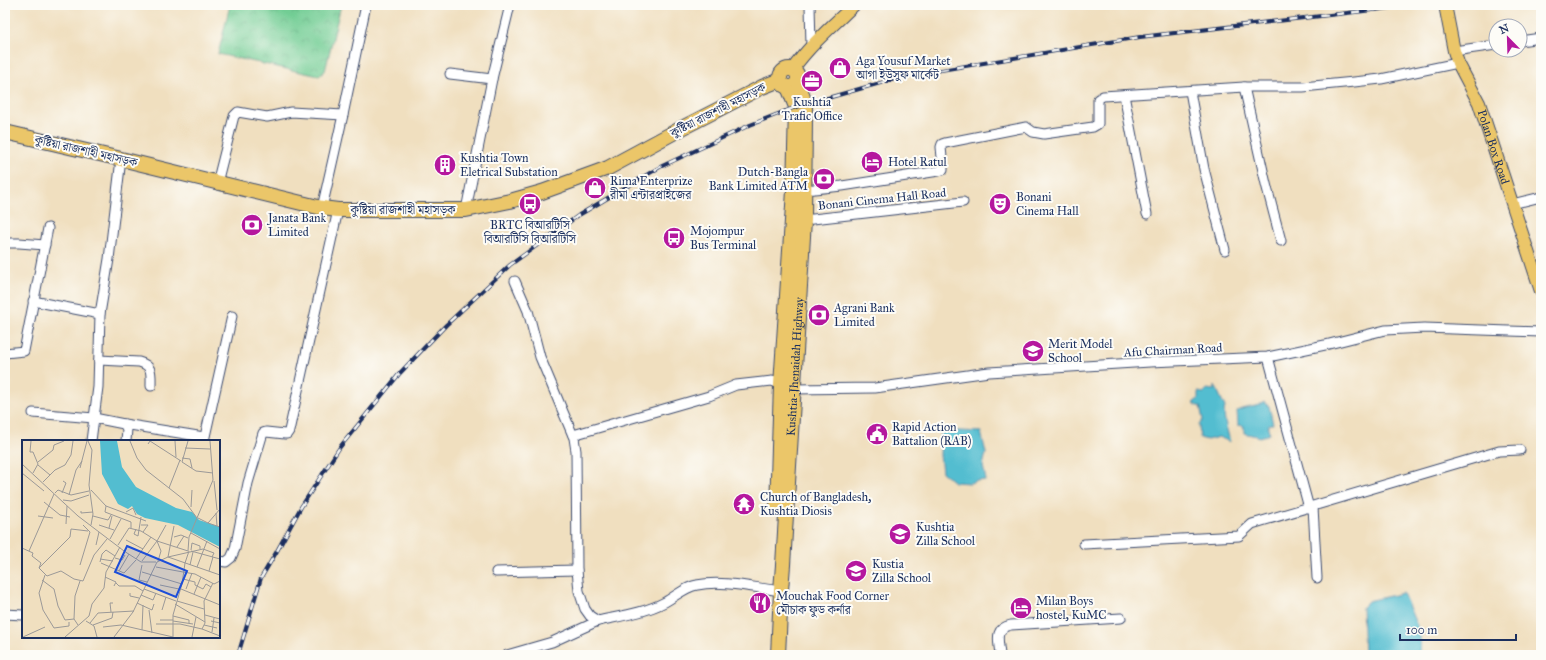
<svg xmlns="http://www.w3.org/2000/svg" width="1546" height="660" viewBox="0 0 1546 660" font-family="'IM FELL Great Primer','Noto Serif Bengali',serif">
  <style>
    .park { fill: url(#park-crowns); stroke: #467e79 }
    .water { fill: #53bdd0; stroke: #377697 }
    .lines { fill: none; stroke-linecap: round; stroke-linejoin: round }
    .minor-casing { stroke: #3b496d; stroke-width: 11 }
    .major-casing { stroke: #3b496d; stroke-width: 14 }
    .highway-casing { stroke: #3b496d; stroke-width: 16 }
    .minor { stroke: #fff; stroke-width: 9 }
    .major { stroke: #ebc669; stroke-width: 12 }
    .highway { stroke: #ebc669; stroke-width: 14 }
    .rail-casing { stroke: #1b2f5e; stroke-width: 4 }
    .rail { stroke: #fdfcf7; stroke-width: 2.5; stroke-dasharray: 8; stroke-linecap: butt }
    .labels { text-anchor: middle; stroke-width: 4; stroke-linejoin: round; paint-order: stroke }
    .poi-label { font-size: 12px; fill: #1b2f5e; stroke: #fdfcf7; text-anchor: start }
    .street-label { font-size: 12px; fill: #1b2f5e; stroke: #fdfcf7 }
    .inset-road { fill: none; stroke: #9b9998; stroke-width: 1 }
    .view { fill: #1d4ed8; fill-opacity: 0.15; stroke: #1d4ed8; stroke-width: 2 }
    .inset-edge { fill: none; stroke: #1b2f5e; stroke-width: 2 }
  </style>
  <defs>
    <pattern id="park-crowns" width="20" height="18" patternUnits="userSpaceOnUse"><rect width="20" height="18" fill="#72cd94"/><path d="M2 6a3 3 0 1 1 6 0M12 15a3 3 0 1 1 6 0" fill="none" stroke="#62b082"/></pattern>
  </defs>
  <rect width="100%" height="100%" fill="#fdfcf7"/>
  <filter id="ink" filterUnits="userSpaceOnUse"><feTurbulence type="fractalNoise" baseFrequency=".025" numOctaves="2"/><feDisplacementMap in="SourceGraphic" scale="8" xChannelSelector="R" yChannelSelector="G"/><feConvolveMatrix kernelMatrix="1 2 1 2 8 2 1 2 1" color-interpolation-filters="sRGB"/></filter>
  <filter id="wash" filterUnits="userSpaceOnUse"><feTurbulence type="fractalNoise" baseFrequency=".012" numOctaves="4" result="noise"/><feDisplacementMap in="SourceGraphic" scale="16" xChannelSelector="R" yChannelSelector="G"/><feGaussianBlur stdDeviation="0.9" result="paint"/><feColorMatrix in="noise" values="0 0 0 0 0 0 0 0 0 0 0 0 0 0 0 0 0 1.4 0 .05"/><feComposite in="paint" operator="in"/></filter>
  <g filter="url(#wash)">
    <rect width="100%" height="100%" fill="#f0dfbf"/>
    <path class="park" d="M230,5h111l-16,66 -6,5 -101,-22z"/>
    <g class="water">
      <path d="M1215,385l10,22c-3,9 3,24 5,35l-11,-5 -12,3 -7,-2 -1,-13 4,-5 -3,-14h-3l-4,-3 5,-4v-7l6,1 2,-4 9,1z"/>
      <path d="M1264,402l5,4 4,18h-4l-1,4 2,6 -10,3 -16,-4v-7l-6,-1 -1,-14c9,-5 20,-3 27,-9z"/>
      <path d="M941,430l40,2 5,21 -3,13 3,14 -10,1 -6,2 -16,-1 -12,-10 -2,-17z"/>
      <path d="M1403,593l17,40v22h-56l-2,-48 6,-6z"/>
    </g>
  </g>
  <g filter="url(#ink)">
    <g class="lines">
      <g class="minor-casing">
        <g id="minor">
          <path d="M810,5l1,41"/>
          <path d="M1520,41l21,-3"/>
          <path d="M1454,51l42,-6"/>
          <path d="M450,74l42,5"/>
          <path d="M1244,87l22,97 15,57"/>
          <path d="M1190,91l14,78 21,81"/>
          <path d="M1124,95l23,119"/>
          <path d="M217,183l17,-67 4,-4 29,5 24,-5 52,3"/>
          <path d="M805,190l37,-4 97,-15 4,-1v-2l-2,-21 1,-3 3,-1 81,-16 7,5 11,2 49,-7 5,-3v-25l5,-3 141,-9h59l51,-5 27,-3 77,-16"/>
          <path d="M1512,204l29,-7"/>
          <path d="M322,208l21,-93 23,-110"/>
          <path d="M466,210l26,-131 18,-74"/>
          <path d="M804,220l159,-18"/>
          <path d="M5,243h14l26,2"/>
          <path d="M515,281l13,30 12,46 34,81 2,13 1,119 2,21 6,18 5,7 8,5c23,-5 46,-8 67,-19 11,-6 20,-15 32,-17 24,-5 53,2 77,5"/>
          <path d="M33,301l67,13"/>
          <path d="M5,353l19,-2 24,-123"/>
          <path d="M1268,357l41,151"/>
          <path d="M99,360l40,2c14,4 12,11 12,24"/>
          <path d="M33,413l61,5 30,6 3,5 -1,12"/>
          <path d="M124,424l80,13"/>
          <path d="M573,435l136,-39 27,-11 36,-4 21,8 82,-1 114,-16 161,-10 118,-5 57,-12 60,-15 39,-2 117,4"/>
          <path d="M91,441l7,-54 2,-73 9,-55 12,-100"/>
          <path d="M204,441l28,-125"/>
          <path d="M1313,507l4,71"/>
          <path d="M1084,544l155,-8 13,-12 247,-73 21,-1"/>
          <path d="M219,561l7,1 5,-4 4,-9 13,-66 15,-50 3,-1 19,2h2l2,-3 49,-221"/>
          <path d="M496,572l81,-2"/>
          <path d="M5,614l18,1"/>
          <path d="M507,655l45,-13 46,-21"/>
          <path d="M1000,655c-1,-14 -7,-26 11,-30l110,-7"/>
        </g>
      </g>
      <g class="major-casing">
        <g id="major">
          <path id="s1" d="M1445,5l9,46 4,12 21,40 62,188"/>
          <path d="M792,70c18,-25 40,-44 62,-65"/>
        </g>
      </g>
      <g class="highway-casing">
        <g id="highway">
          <circle cx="789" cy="78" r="9"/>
          <path d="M5,132l116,27 201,49 16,2h128l44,-9 32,-9 66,-24 76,-41 78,-40 18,-7"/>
          <path d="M777,509l4,-124 13,-194 2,-84 -8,-20"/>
          <path id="s2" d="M778,655l3,-65 2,-25 21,-345 1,-102v-13l-7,-25"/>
        </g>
      </g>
      <use href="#minor" class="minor"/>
      <use href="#major" class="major"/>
      <use href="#highway" class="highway"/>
      <g class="rail-casing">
        <path id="rail" d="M238,655l23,-77 16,-27 24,-44 39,-60 60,-74 46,-48 64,-60 69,-50 81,-48 90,-42 46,-18 109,-31 235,-39 276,-32"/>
      </g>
      <use href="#rail" class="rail"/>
    </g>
  </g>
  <defs>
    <g id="shop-disc" transform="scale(1.15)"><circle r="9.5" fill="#b5179e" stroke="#fdfcf7"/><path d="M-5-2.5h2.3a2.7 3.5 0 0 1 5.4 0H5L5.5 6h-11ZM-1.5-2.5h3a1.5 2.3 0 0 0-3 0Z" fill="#fff"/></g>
    <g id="office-disc" transform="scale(1.15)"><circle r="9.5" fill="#b5179e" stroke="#fdfcf7"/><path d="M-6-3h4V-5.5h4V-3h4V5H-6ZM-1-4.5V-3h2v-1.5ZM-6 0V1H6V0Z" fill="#fff"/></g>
    <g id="hotel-disc" transform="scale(1.15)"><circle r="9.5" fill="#b5179e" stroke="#fdfcf7"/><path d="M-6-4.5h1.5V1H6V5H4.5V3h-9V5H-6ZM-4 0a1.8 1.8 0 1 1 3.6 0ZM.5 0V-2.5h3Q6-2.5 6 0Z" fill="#fff"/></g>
    <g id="building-disc" transform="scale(1.15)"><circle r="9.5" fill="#b5179e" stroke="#fdfcf7"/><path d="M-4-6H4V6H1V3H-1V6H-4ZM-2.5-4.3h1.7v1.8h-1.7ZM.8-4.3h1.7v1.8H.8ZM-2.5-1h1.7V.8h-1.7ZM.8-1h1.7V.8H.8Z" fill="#fff"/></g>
    <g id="bank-disc" transform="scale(1.15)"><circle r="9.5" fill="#b5179e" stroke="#fdfcf7"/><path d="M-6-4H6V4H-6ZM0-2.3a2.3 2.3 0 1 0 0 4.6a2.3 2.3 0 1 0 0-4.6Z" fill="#fff"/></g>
    <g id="bus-disc" transform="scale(1.15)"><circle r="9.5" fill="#b5179e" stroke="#fdfcf7"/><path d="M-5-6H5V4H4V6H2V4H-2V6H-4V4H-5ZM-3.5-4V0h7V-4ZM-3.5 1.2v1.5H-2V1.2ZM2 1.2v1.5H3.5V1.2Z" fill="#fff"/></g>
    <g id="theatre-disc" transform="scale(1.15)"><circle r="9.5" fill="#b5179e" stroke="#fdfcf7"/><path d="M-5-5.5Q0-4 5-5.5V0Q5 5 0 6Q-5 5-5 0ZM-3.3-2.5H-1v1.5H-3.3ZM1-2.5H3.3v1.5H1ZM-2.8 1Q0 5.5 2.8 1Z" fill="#fff"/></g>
    <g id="school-disc" transform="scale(1.15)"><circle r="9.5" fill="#b5179e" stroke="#fdfcf7"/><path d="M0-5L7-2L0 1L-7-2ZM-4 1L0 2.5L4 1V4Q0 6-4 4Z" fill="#fff"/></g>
    <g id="civic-disc" transform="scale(1.15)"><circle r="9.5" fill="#b5179e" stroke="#fdfcf7"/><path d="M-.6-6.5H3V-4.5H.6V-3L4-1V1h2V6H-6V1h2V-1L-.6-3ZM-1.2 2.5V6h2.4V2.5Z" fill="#fff"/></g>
    <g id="temple-disc" transform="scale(1.15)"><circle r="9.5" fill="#b5179e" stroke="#fdfcf7"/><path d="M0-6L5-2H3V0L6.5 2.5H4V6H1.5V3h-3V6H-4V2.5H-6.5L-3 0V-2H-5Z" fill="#fff"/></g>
    <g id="restaurant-disc" transform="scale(1.15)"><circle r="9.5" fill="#b5179e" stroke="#fdfcf7"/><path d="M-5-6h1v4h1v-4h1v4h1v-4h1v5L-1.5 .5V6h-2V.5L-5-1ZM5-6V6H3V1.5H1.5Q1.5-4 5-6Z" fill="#fff"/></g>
  </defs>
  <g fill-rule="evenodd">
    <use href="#shop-disc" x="840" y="68"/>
    <use href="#office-disc" x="812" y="81"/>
    <use href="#hotel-disc" x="872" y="162"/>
    <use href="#building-disc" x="445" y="165"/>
    <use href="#bank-disc" x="824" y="179"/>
    <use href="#shop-disc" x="595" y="188"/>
    <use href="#bus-disc" x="530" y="204"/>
    <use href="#theatre-disc" x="1000" y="204"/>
    <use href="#bank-disc" x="252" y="225"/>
    <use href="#bus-disc" x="674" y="238"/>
    <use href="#bank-disc" x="819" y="315"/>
    <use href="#school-disc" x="1033" y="351"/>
    <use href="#civic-disc" x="877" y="434"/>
    <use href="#temple-disc" x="744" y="504"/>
    <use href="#school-disc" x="900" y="534"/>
    <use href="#school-disc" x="856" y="571"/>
    <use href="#restaurant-disc" x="760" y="603"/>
    <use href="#hotel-disc" x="1021" y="608"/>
  </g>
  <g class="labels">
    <g class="poi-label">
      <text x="856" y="65">Aga Yousuf Market<tspan x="856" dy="14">আগা ইউসুফ মার্কেট</tspan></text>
      <text x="812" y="106" text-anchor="middle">Kushtia<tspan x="812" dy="14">Trafic Office</tspan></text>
      <text x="460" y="162">Kushtia Town<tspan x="460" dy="14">Eletrical Substation</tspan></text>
      <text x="888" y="166">Hotel Ratul</text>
      <text x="808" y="176" text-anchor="end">Dutch-Bangla<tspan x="808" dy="14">Bank Limited ATM</tspan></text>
      <text x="610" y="185">Rima Enterprize<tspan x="610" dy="14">রীমা এন্টারপ্রাইজের</tspan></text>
      <text x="1016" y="201">Bonani<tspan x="1016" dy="14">Cinema Hall</tspan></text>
      <text x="268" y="222">Janata Bank<tspan x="268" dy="14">Limited</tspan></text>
      <text x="530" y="229" text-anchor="middle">BRTC বিআরটিসি<tspan x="530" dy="14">বিআরটিসি বিআরটিসি</tspan></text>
      <text x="690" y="235">Mojompur<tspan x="690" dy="14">Bus Terminal</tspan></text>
      <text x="834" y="312">Agrani Bank<tspan x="834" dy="14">Limited</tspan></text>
      <text x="1048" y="348">Merit Model<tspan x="1048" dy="14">School</tspan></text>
      <text x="892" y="431">Rapid Action<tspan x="892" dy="14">Battalion (RAB)</tspan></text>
      <text x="760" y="501">Church of Bangladesh,<tspan x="760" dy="14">Kushtia Diosis</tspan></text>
      <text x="916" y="531">Kushtia<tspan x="916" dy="14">Zilla School</tspan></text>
      <text x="872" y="568">Kustia<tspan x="872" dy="14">Zilla School</tspan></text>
      <text x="776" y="600">Mouchak Food Corner<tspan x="776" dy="14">মৌচাক ফুড কর্নার</tspan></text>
      <text x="1036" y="605">Milan Boys<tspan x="1036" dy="14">hostel, KuMC</tspan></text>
    </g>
    <g class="street-label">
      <text transform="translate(718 110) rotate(-27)" y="4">কুষ্টিয়া রাজশাহী মহাসড়ক</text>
      <text dy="4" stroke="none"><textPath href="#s1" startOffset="151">Polan Box Road</textPath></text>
      <text transform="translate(86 151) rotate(13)" y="4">কুষ্টিয়া রাজশাহী মহাসড়ক</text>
      <text transform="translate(882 199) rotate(-6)" y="4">Bonani Cinema Hall Road</text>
      <text x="403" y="214">কুষ্টিয়া রাজশাহী মহাসড়ক</text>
      <text transform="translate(1173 350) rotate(-3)" y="4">Afu Chairman Road</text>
      <text dy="4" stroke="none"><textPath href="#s2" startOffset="289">Kushtia-Jhenaidah Highway</textPath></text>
    </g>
  </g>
  <g transform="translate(22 440)">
    <rect width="198" height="198" fill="#f0dfbf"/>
    <path d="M78,1h17l5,26 14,20 40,21 16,4 7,8 21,7v20l-42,-22 -33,-7 -8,-4 -5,-8 -4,3 -10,-5 -16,-30z" fill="#53bdd0"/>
    <path class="inset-road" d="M9,1l-1,11h3l5,12 -5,9M66,1l4,9 -3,35 4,29 -2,11M108,1l7,17 9,12 37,29 14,19M153,1l1,16M166,1l-6,21 14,9 17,2M126,4l2,-3 31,20M163,8l25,1M160,18l8,1 2,9M16,22l15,-12 1,-5 10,-4M0,24l56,52 46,35 17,11h15M16,25l12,10M58,28l7,-27M0,33l22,18M192,41l3,29M21,42l12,-12 10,-5 6,-10 2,-14M147,48l11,-28M69,50l15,16 40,15M33,53l3,-3 13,5 18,-4M40,53l4,-10 -3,-2M47,55l7,-25 6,-9M41,60l8,1 18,-6M22,62l16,13 10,2M84,66l-1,6 26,10v6M169,67l1,-17M59,71v2l12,-1M104,72l7,-4 3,7M194,73l1,13M16,76l15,2M71,76l15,4 3,-5M176,78l10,5 12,-14M186,83l12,4M44,84l1,-18M77,85l15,5M119,85h7l-5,7M144,85l-9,16 31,10 1,-14 24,-57 -3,-39M87,88l3,-12M114,89l-2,5 4,2 3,-19M169,93l29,16M152,97l7,-2 7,3M88,99l11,-20M104,100l17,9M74,105l3,-13M96,105l11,-17 12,3 16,10 4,10 -3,10M155,107l7,-11M0,108l11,5 -1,3 9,7 -2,5 8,8 14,-5 13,8 9,2 11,-26 13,-16M169,110l1,-7 8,3v3M7,111l25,-57M169,111l29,8M146,117l35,-8 11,4 -2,4M146,117l6,-31M93,118l7,2 3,-5M78,119l13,2M114,119l15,-22M120,121l15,-20M78,122l2,-8 4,-4 9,6M135,122l11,-5 52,18M79,123l23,10 12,-13M163,123l4,-12M58,125l10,-33 -7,-7M120,125l-3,15 8,2M168,125l3,-13M134,127l27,5M175,127l10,-26M17,128l31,-31 1,-8 17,2M97,131l10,-17M187,131l4,-14M120,132l40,12M161,132l12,2 19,10 6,-3M23,135l-6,18 4,17 11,18 15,-2v-4M83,137l11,5 -2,4M161,139l12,3v3l8,4 3,-5 5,3M20,140l12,9 4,17 7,14 9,-1M94,143l3,3h16l8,5M191,143l-9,18 1,22 -3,6 18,7M138,145l19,4M122,149l32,12M159,149l39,16M164,149l6,-16M108,153v3l9,2M172,154l7,-17M119,155l12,5 3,-7M155,161l27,8M115,163l15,7 2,-6M153,164l30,18M127,170l3,23M140,170l4,-13M89,172l-1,-9h3M183,175l15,4M151,176l16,4v3M138,180h13M64,181l8,5 3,11M151,181l20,3M189,181l9,2v-4M68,183l8,-10 36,-2M134,184h24l22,5M56,185l-4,-6 1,-23 5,-15M71,185l19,-7 1,-6M182,185l13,3M81,187l18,-2 52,12M120,190l1,-25M190,192l2,-14M1,197l22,-10M43,197l24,-21 3,-12 12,-16 2,-16 14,-25M92,197l19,-25 24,-50M151,197v-22l9,-31 3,-21M170,197l4,-20"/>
    <path class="view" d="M105,106l60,25 -11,26 -61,-25z"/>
    <rect width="198" height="198" class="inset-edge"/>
  </g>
  <rect width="1546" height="660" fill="none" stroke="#fdfcf7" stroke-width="20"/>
  <g transform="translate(1508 38) rotate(337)"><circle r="19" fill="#fdfcf7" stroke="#a3aaba"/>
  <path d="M0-3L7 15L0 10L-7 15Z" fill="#b5179e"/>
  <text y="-6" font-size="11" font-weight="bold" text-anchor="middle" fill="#1b2f5e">N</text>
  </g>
  <path d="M1400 634v6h116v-6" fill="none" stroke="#1b2f5e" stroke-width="2"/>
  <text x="1406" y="634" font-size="12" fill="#1b2f5e" stroke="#fdfcf7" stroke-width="3" paint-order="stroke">100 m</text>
</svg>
